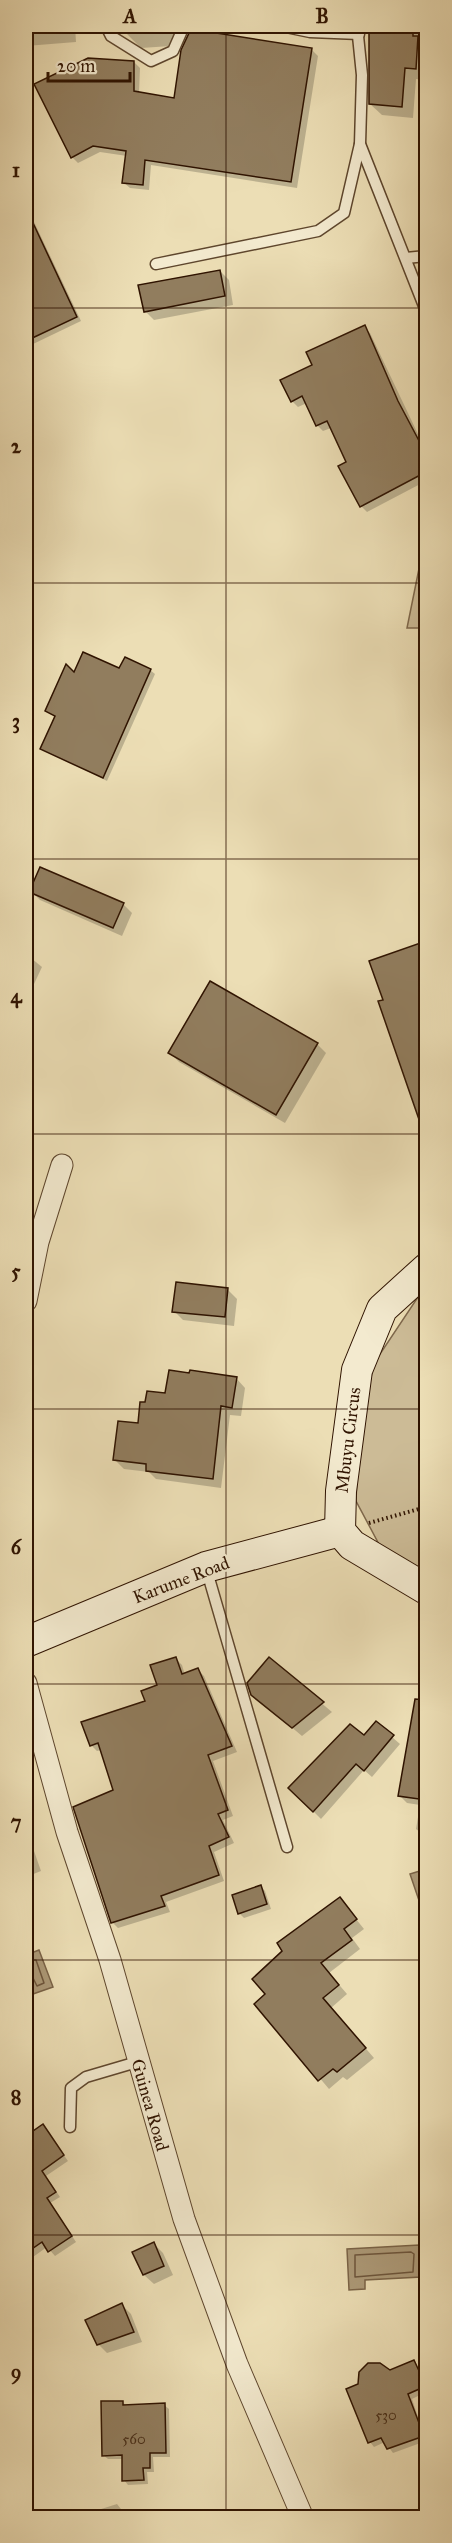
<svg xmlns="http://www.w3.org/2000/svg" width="452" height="2543" viewBox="0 0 452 2543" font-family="'IM FELL Great Primer',serif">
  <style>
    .green { fill: #ccbb96; stroke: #7e674b; stroke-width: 1.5 }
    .water { fill: #ac9977; stroke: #7a6347; stroke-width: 1.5 }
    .shadow { fill: #0003 }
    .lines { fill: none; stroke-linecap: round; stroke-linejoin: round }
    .shore { stroke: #6e563c; stroke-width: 1.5 }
    .building { fill: #917d5e; stroke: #2f1300; stroke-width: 1.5 }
    .lane-casing { stroke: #5e462d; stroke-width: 13 }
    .street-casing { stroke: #5e462d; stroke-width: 23 }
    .secondary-casing { stroke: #2f1300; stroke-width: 32 }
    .path { stroke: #2f1300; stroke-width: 4; stroke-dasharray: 1.5 3; stroke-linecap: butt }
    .lane { stroke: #f3eacf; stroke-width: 10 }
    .street { stroke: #f3eacf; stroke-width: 21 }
    .secondary { stroke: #f3eacf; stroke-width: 30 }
    .grid { fill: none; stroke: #2f1300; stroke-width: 1.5; stroke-opacity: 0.55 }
    .labels { text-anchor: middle; stroke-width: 4.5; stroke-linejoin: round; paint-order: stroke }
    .number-label { font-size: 15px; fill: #482e18 }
    .street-label { font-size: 18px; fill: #2f1300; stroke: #f3eacf }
    .neatline { fill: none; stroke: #2f1300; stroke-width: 2 }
    .grid-label { font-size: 20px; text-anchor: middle; font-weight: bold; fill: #2f1300 }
  </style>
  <rect width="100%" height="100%" fill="#ecdeb5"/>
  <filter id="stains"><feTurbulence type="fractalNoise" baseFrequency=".00333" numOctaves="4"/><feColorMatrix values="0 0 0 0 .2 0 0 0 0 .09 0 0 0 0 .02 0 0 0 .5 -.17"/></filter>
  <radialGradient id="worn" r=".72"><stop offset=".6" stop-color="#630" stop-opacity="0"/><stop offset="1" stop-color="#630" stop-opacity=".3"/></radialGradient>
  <g class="green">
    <path d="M426,534v94h-19z"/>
    <path d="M426,1292v281l-45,-25 -25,-47 3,-67 15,-71 44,-66z"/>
  </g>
  <g class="water">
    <path d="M426,1869v52l-16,-47z"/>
    <path d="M39,1950l14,37 -20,7 -7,-20v-19z"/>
    <path d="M419,2245l2,32 -56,3v9l-16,1 -2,-41z"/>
  </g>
  <g class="shadow">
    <path d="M26,26h22l4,7 -1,-7h24l1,16 -50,4z"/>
    <path d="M124,26h66l-1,5 122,18 7,7 -21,132 -146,-23 -2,25 -19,-2 -7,-6 4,-26 -27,-4 -22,11 -6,-6 62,-95 6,6 -1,26 36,5 11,-54 -45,3 -15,-15z"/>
    <path d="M370,29l56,5v46l-10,-1 -3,39 -31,-3 -12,-11z"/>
    <path d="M26,205l55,116 -50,24 -5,-7z"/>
    <path d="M220,271l9,9 4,25 -79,15 -9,-9z"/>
    <path d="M364,327l6,6 56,118v30l-59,31 -6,-6 -13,-43 -17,-35 -8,3 -6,-6 -10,-22 -9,4 -6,-6 22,-35z"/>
    <path d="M120,670h30l5,4 -48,107 -65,-33 14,-31 -9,-6 27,-37z"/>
    <path d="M31,891l92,13 9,9 -10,23 -82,-36z"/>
    <path d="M423,944l3,4v166l-41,-113z"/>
    <path d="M26,954l16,13 -16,34z"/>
    <path d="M317,1044l9,9 -41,70 -106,-61 -9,-9z"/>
    <path d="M228,1290l9,9 -3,27 -51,-6 -9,-9z"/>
    <path d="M236,1378l9,10 -4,28 -11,-1 -9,73 -65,-9 -7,-7 -25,-3 -9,-9 24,-35 27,-30z"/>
    <path d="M176,1659l6,6 3,10 13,-5 6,6 33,76 -24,9 20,55 -10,4 11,23 -20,9 10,29 -58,21 4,10 -52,16 -6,-6 3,-132 -14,-40 -4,1 -6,-6 56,-43z"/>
    <path d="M269,1659l63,53 -30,24 -50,-42z"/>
    <path d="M376,1723l24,21 -28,33 -8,-7 -43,49 -31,-31 75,-51z"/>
    <path d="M409,1739l17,3v95l-10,-8 4,-24 -13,-2 -8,-8z"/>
    <path d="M26,1828l15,43 -15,6z"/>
    <path d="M260,1886l5,5 6,18 -27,9 -4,-4 -6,-18z"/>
    <path d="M340,1899l24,30 -12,9 8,11 -31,24 18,21 -16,14 43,50 -27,22 -4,-3 -14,12 -72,-85 10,-9z"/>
    <path d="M43,2126l25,35 -22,15 14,21 -10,6 26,39 -21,14 -8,-9 -21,15v-125z"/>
    <path d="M154,2244l9,9 10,22 -19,9 -10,-9 -10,-22z"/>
    <path d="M122,2305l9,9 11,28 -35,11 -9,-9z"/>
    <path d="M26,2307l6,10 -6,5z"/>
    <path d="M413,2361l13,23v8l-14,7 14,42 -33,12 -8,-11 -11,5 -4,-5 -22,-52z"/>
    <path d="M123,2402l3,4 38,-1 5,4 1,48h-17l1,15h-7l1,12 -20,1 -4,-5 -1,-21h-15l-5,-4z"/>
    <path d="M117,2504l11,14h-28l-2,-8z"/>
  </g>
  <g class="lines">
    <g class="shore">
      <path d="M26,1960h10l8,23 -7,3 -5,-10 -6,-1"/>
      <path d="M411,2252l3,2 -1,18 -58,5v-22z"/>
    </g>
  </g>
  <g class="building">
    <path d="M369,28l44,3v5h5l-2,33 -11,-1 -3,39 -33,-3z"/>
    <path d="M191,29l121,19 -21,134 -146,-22 -2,25 -21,-2 4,-32 -33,-5 -22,12 -37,-74 54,-26 46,3v30l40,7 7,-48z"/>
    <path d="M26,208l51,109 -51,24z"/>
    <path d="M220,270l5,26 -81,16 -6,-27z"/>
    <path d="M365,325l33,76 28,53v18l-66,35 -22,-41 8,-4 -19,-41 -11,5 -14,-30 -11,6 -11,-22 32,-15 -6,-13z"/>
    <path d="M83,652l36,16 6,-11 26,12 -48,109 -63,-29 15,-33 -10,-5 21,-47 8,8z"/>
    <path d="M40,867l84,36 -11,25 -84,-36z"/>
    <path d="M426,941v189l-3,1 -45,-130 5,-1 -14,-39z"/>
    <path d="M210,981l108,62 -42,72 -108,-62z"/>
    <path d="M176,1282l52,6 -3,29 -53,-5z"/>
    <path d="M169,1370l20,3 1,-3 47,7 -5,31 -11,-2 -8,73 -67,-8v-7l-33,-4 5,-39 20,2 2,-21h5l2,-11 18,2z"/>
    <path d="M176,1657l6,17 16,-6 34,78 -24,9 20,55 -10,4 11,23 -20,9 10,29 -58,21 4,10 -54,17 -38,-116 40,-17 -15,-47 -8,3 -9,-24 64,-21 -4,-10 16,-6 -7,-20z"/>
    <path d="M269,1657l55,45 -32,26 -41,-33 -4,-12z"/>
    <path d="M415,1699l11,1v100l-28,-4z"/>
    <path d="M376,1721l18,14 -30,36 -8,-7 -43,48 -25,-24 62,-64 14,11z"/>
    <path d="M261,1885l6,19 -29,10 -6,-19z"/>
    <path d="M340,1897l17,22 -13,10 8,11 -31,23 18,22 -16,13 43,50 -29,24 -4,-3 -15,12 -64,-77 11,-10 -13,-15 30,-28 -5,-8z"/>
    <path d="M43,2124l21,31 -22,16 14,21 -9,6 25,38 -24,16 -6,-10 -16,11v-117z"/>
    <path d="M154,2242l10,24 -21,9 -11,-23z"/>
    <path d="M122,2303l12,29 -37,13 -12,-25z"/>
    <path d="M414,2360l12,26 -18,8 16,42 -37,13 -6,-11 -13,5 -22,-54 12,-5 1,-12 9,-9h12l10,7z"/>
    <path d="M101,2401h22v4l42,-2 1,50h-16v15h-7l1,12 -22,1v-26l-20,1z"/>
  </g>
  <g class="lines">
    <g class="lane-casing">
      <g id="lane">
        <path d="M106,26l5,10 40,25 22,-10 11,-25"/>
        <path d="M281,26l29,6 49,2"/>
        <path d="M357,26l5,49 -2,69 66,167"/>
        <path d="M406,258l20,-2"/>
        <path d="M156,264l162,-33 26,-18 16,-69"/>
        <path d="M206,1568l81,279"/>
        <path d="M70,2127l1,-39 15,-11 51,-15"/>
      </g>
    </g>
    <g class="street-casing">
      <g id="street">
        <path d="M26,1301l12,-59 24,-77"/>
        <path d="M26,1683l41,149 43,128 74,259 53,145 66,154"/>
      </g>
    </g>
    <g class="secondary-casing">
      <g id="secondary">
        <path d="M426,1269l-44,40 -25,61 -16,121 -1,40 12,14 74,44"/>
        <path d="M26,1642l180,-75 134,-36"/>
      </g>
    </g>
    <path class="path" d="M369,1523l57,-16"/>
    <use href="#lane" class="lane"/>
    <use href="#street" class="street"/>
    <use href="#secondary" class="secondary"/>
  </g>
  <path class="grid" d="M226,26v2492M26,308h400M26,583h400M26,859h400M26,1134h400M26,1409h400M26,1684h400M26,1960h400M26,2235h400"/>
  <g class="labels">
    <g class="number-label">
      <text x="386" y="2420">530</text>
      <text x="134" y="2444">560</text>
    </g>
    <g class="street-label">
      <text transform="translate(348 1440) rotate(-83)" y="6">Mbuyu Circus</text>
      <text transform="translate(181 1580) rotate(-21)" y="6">Karume Road</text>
      <text transform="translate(150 2105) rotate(74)" y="6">Guinea Road</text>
    </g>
  </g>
  <rect width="452" height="2543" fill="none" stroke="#ecdeb5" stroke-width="66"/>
  <path d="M48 72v9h82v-9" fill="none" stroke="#2f1300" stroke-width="3"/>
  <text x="57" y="72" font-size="18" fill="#2f1300" stroke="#f3eacf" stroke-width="4.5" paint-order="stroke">20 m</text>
  <rect x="33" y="33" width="386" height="2477" class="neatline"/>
  <g class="grid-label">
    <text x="130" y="23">A</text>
    <text x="322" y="23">B</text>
    <text x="16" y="177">1</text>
    <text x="16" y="453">2</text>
    <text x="16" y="728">3</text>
    <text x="16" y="1003">4</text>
    <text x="16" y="1278">5</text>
    <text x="16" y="1554">6</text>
    <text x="16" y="1829">7</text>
    <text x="16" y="2104">8</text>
    <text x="16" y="2379">9</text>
  </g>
  <rect width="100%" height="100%" filter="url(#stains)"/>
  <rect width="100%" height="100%" fill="url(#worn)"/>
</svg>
